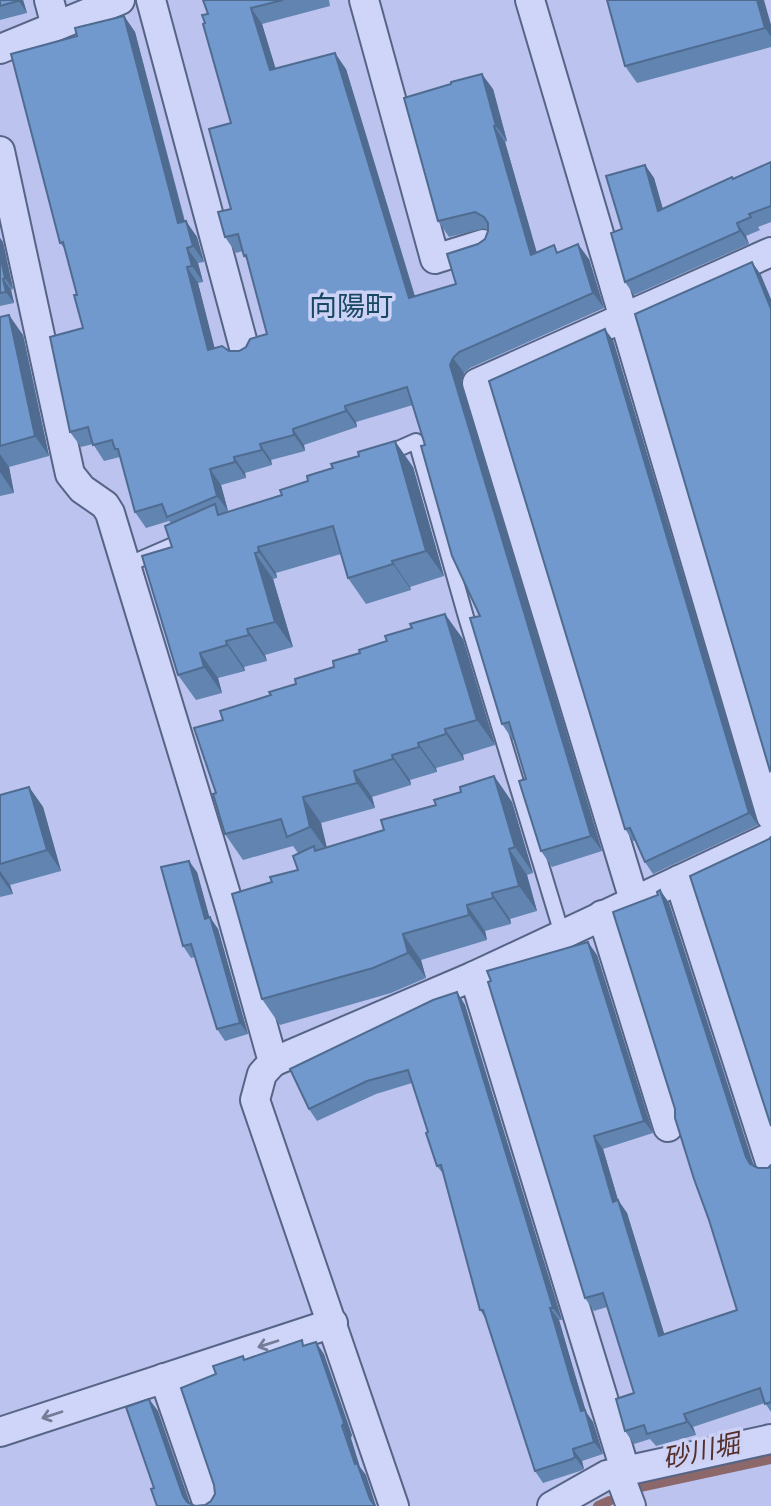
<svg xmlns="http://www.w3.org/2000/svg" width="771" height="1506" viewBox="0 0 771 1506" font-family="Bitter,'Noto Sans JP',serif">
  <style>
    .lines { fill: none; stroke-linecap: round; stroke-linejoin: round }
    .stream { stroke: #8c686b; stroke-width: 10 }
    .service-casing { stroke: #566586; stroke-width: 18 }
    .minor-casing { stroke: #566586; stroke-width: 32 }
    .service { stroke: #cfd5f9; stroke-width: 14 }
    .minor { stroke: #cfd5f9; stroke-width: 28 }
    .wall { fill: #6184b0 }
    .shaded-wall { fill: #4f6b90 }
    .building { fill: #7199cd; stroke: #4f6b90; stroke-width: 2 }
    .oneway { stroke: #757c97 }
    .labels { text-anchor: middle; stroke-width: 7; stroke-linejoin: round; paint-order: stroke }
    .water-label { font-size: 26px; font-style: italic; fill: #552e2a; stroke: #ccd1f6 }
    .quarter-label { font-size: 28px; fill: #1a4862; stroke: #ccd1f6 }
  </style>
  <rect width="100%" height="100%" fill="#bcc3ee"/>
  <g class="lines">
    <g class="stream">
      <path d="M640,1487l131,-28"/>
      <path d="M598,1506l11,-5"/>
    </g>
    <g class="service-casing">
      <g id="service">
        <path d="M382,456l34,-15 50,176 96,317"/>
        <path d="M127,565l60,-26"/>
      </g>
    </g>
    <g class="minor-casing">
      <g id="minor">
        <path d="M49,0l7,26"/>
        <path d="M151,0l94,351"/>
        <path d="M364,0l71,259 48,-15"/>
        <path d="M530,0l241,816"/>
        <path d="M0,49l120,-49"/>
        <path d="M0,151l70,323 12,15 23,16 5,8 120,395 43,154 -11,12 -7,26 139,406"/>
        <path d="M679,880l92,285"/>
        <path d="M634,900l-157,-517 294,-131"/>
        <path d="M602,915l66,212"/>
        <path d="M474,976l151,494 -3,12 9,24"/>
        <path d="M273,1062l201,-86 297,-139"/>
        <path d="M164,1378l43,124"/>
        <path d="M0,1432l333,-109"/>
        <path d="M552,1506l55,-31 164,-36"/>
      </g>
    </g>
    <use href="#service" class="service"/>
    <use href="#minor" class="minor"/>
  </g>
  <g class="wall">
    <path d="M0,0h23l4,13 -27,7z"/>
    <path d="M203,0h126l1,6 -68,18 13,44 71,1 69,227 41,-12 22,-40 7,-5 3,-8v-2l-2,-1 -37,9 -11,-16 55,-132 14,52 -2,1 32,111 21,-1 31,7 15,49 -134,60 -6,5 -3,8 141,470 -50,16 -11,-16 -15,-72 -12,-39h-1l-11,-16 -22,-108 -67,-211 -57,17 1,5 -53,18 1,6 -34,9 1,5 -27,8 1,5 -25,7 7,26 -6,3 191,-47 31,109 -34,11 1,3 -45,14 -18,-26 -7,-24 -65,19 1,5 -4,1 20,68 -28,8 2,6 -23,6 1,4 -27,7 4,15 -26,7 -18,-25 -7,-152 -2,-2 -23,7 -11,-16 -15,-55 -16,4 -11,-17 -12,3 -11,-15 13,-104 -6,-33 -12,-46 -5,-6 17,-207 47,-20 11,16 50,189 12,16 7,25 -6,1 5,19 -5,1 16,65 15,3h10l28,-17 -19,-73 -4,-5 -1,-5 -7,2 -11,-16 6,-28v-86l-26,-100 3,-9z"/>
    <path d="M771,25v22l-134,36 -12,-17z"/>
    <path d="M771,162v60l-13,5 2,3 -14,6 3,8 -115,51 -9,-13 -3,-53 23,-64 9,13 9,31z"/>
    <path d="M0,238l3,4 10,47 -2,1 3,13 -14,3z"/>
    <path d="M0,317l23,18 26,121 -40,11 5,26 -14,3z"/>
    <path d="M613,340l145,485 -105,49 -8,-12 -9,-22 -3,1 -8,-12z"/>
    <path d="M463,639l32,106 -32,10 1,5 -28,8 1,4 -27,8 1,5 -39,12 3,11 -54,15 5,24 58,-17 110,-54 18,26 21,71 -6,2 10,36 -27,8 1,5 -26,7 2,9 -66,20 5,18 -35,15 -111,32 -18,-26 10,-117 26,-12v-17l-5,-7 -50,14 -18,-26 -9,-41 7,-73 48,-25 25,-11z"/>
    <path d="M29,787l14,20 18,64 -51,14 3,9 -13,3v-102z"/>
    <path d="M197,872l12,45 9,12 30,105 -23,7 -8,-12 -22,-72 -4,1 -8,-12z"/>
    <path d="M660,890l9,13 85,263 4,2h10l3,-3v247l-6,-9 -72,24 3,8 -40,11 -6,-7 -16,5 -9,-13 9,-38 -27,-86 -13,4 -9,-13 12,-343 56,178 -50,16 15,51 9,13 37,121 73,-24 -62,-201 -17,-214z"/>
    <path d="M457,992l8,13 97,315h-3l27,92 7,10 10,32 -21,7 2,8 -4,2 -37,12 -8,-12 -49,-152 -6,-9 -36,-135 -7,-9 -9,-34 -16,-49 -36,11 -59,27 -8,-12z"/>
  </g>
  <g class="shaded-wall">
    <path d="M18,0h5l4,13z"/>
    <path d="M757,0h7l7,25v12l-6,-9z"/>
    <path d="M251,8l11,16 19,62 -11,-16z"/>
    <path d="M124,16l11,16 54,207 -11,-16z"/>
    <path d="M335,53l11,16 74,245 -11,-16z"/>
    <path d="M482,74l11,15 14,52 -11,-15z"/>
    <path d="M494,126l11,16 37,129 -11,-16z"/>
    <path d="M645,165l9,13 13,46 -9,-13z"/>
    <path d="M186,221l11,16 7,25 -11,-16z"/>
    <path d="M737,223l9,13 3,8 -9,-13z"/>
    <path d="M0,238l3,4 10,47 -8,-11 -5,-24z"/>
    <path d="M578,244l11,15 15,49 -11,-15z"/>
    <path d="M187,248l11,15 5,19 -11,-16z"/>
    <path d="M752,262l9,13 10,24v10z"/>
    <path d="M187,267l11,16 21,82 -11,-15z"/>
    <path d="M3,279l8,11 3,13 -8,-11z"/>
    <path d="M9,315l14,20 26,121 -14,-20z"/>
    <path d="M605,329l8,11 145,485 -9,-12z"/>
    <path d="M453,358l11,15 -3,8 141,470 -11,-15 -141,-471z"/>
    <path d="M345,406l11,16 1,5 -11,-16z"/>
    <path d="M293,429l11,16 1,6 -11,-16z"/>
    <path d="M395,441l18,26 31,109 -18,-25z"/>
    <path d="M260,444l11,16 1,5 -10,-15z"/>
    <path d="M0,454l9,13 5,26 -14,-21z"/>
    <path d="M234,457l11,16 1,5 -11,-16z"/>
    <path d="M210,469l11,16 7,26 -11,-15z"/>
    <path d="M258,547l18,26 1,5 -18,-26z"/>
    <path d="M255,553l18,26 20,68 -18,-25z"/>
    <path d="M392,561l18,26 1,3 -18,-26z"/>
    <path d="M445,614l18,25 32,106 -18,-25z"/>
    <path d="M247,629l18,26 2,6 -18,-26z"/>
    <path d="M226,641l18,26 1,4 -18,-26z"/>
    <path d="M200,653l18,25 4,15 -18,-26z"/>
    <path d="M445,729l18,26 1,5 -18,-26z"/>
    <path d="M418,743l18,25 1,4 -18,-25z"/>
    <path d="M392,755l18,25 1,5 -18,-26z"/>
    <path d="M354,771l18,26 3,11 -18,-25z"/>
    <path d="M494,776l18,26 21,71 -18,-26z"/>
    <path d="M29,787l14,20 18,64 -14,-21z"/>
    <path d="M303,797l18,26 7,29 -18,-25z"/>
    <path d="M509,849l18,26 10,36 -18,-25z"/>
    <path d="M189,861l8,11 16,58 -8,-11z"/>
    <path d="M0,871l10,14 3,9 -13,-18z"/>
    <path d="M660,890l9,13 86,267 -9,-13z"/>
    <path d="M492,893l18,26 1,5 -18,-26z"/>
    <path d="M467,905l18,26 2,9 -18,-25z"/>
    <path d="M210,917l8,12 30,105 -8,-11z"/>
    <path d="M403,934l18,26 5,18 -18,-25z"/>
    <path d="M588,942l9,13 56,178 -9,-12z"/>
    <path d="M457,992l8,13 97,315 -9,-12z"/>
    <path d="M594,1136l9,13 15,51 9,13 42,136 -10,-13 -46,-134z"/>
    <path d="M550,1308l9,12 27,92 7,10 10,32 -9,-12 -13,-31z"/>
    <path d="M316,1342l8,12 28,81 -1,3 9,29 6,8 10,31h-1l-5,-7 -15,-35z"/>
    <path d="M149,1399l9,12 33,95 -8,-10z"/>
    <path d="M684,1414l9,13 3,8 -9,-13z"/>
    <path d="M573,1449l9,12 2,8 -9,-12z"/>
  </g>
  <g class="building">
    <path d="M0,0h18v1l-18,5z"/>
    <path d="M203,0h80l-32,8 19,62 65,-17 74,245 47,-14 -9,-30 31,-10 7,-5 3,-8v-8l-4,-6 -9,-5 -37,9 -34,-123 47,-14v-2l31,-8 14,52h-2l37,129 23,-10 3,8 21,-9 15,49 -134,59 -6,6 -3,7 141,471 -50,15 -22,-70 7,-2 -17,-57 -7,2 -32,-106 10,-2 -28,-60 -31,-110 4,-1 -18,-58 -62,19 1,5 -53,18 1,6 -34,9 2,6 -28,7 1,5 -25,7 7,27 -50,21 -5,-13 -27,8 -17,-63h-3l-3,-9 -19,5 -5,-18 -18,5 -20,-95 33,-9 -9,-33h3l-14,-53 -3,1 -49,-189 66,-18 -2,-8 49,-12 54,207 8,-2 7,25 -6,2 5,18 -5,1 21,83 14,-4 7,5h10l7,-4 4,-8 17,-5 -21,-79 -2,1 -6,-22 -13,3 -7,-25 13,-3 -22,-80 22,-6 -28,-99 2,-1 -3,-8 6,-1z"/>
    <path d="M607,0h150l8,28 -140,38z"/>
    <path d="M771,162v44l-22,8 2,3 -14,6 3,8 -115,51 -14,-49 11,-4 -16,-53 39,-11 13,46 74,-34 1,2z"/>
    <path d="M0,254l5,24 -2,1 3,13 -6,1z"/>
    <path d="M752,262l19,47v461l-1,1 -135,-457z"/>
    <path d="M9,315l26,121 -35,10v-129z"/>
    <path d="M605,329l144,484 -104,49 -15,-34 -5,1 -136,-448z"/>
    <path d="M395,441l31,110 -34,10 1,3 -45,14 -15,-52 -75,21 1,5 -4,1 20,69 -28,7 2,6 -23,6 1,4 -27,8 4,14 -26,8 -36,-119 30,-9 -7,-21 50,-22 3,11 64,-20 -2,-5 28,-9 -1,-5 26,-8 -2,-4 28,-8 -1,-4z"/>
    <path d="M445,614l32,106 -32,9 1,5 -28,9 1,4 -27,8 1,4 -39,12 3,12 -54,14 7,30 -23,10 -6,-18 -56,15 -12,-40 3,-1 -22,-65 29,-8 -3,-9 51,-16 -2,-3 27,-8 -1,-5 39,-12 -1,-6 27,-8 -1,-3 28,-9 -2,-5 27,-8 -2,-4z"/>
    <path d="M494,776l21,71 -6,2 10,37 -27,7 1,5 -26,7 2,10 -66,19 5,19 -35,15 -111,31 -30,-105 40,-12 -2,-5 28,-7 -5,-14 21,-10 1,5 69,-21 -3,-10 55,-15 -2,-5 27,-8 -1,-5z"/>
    <path d="M29,787l18,63 -47,14v-69z"/>
    <path d="M771,837v289l-81,-250 79,-37z"/>
    <path d="M189,861l16,58 5,-2 30,106 -23,6 -26,-85 -8,2 -22,-79z"/>
    <path d="M660,890l86,267 4,7 8,4h10l3,-3v237l-6,2 -5,-16 -76,26 3,8 -40,12 -3,-9 -19,6 -9,-32 18,-6 -31,-100 -18,5 -97,-316 3,-1 -4,-10 101,-29 56,179 -50,15 19,66 5,-2 41,136 78,-26 -28,-90 -15,-41 -19,-61v-9l-62,-197 45,-17 -1,-3z"/>
    <path d="M457,992l96,316h-3l21,72 10,31 4,-1 9,32 -21,7 2,8 -3,2 -37,12 -49,-152 -3,-9h-3l-39,-145 -4,1 -11,-33 2,-1 -20,-62 -41,11 -58,28 -19,-40 143,-69z"/>
    <path d="M302,1340l1,6 13,-4 28,81 -2,3 13,38 2,-1 13,36 5,7h-180l10,-1 6,-4 4,-7 -1,-9 -33,-97 35,-14 -3,-8 30,-10 1,4z"/>
    <path d="M149,1399l34,97 4,6 8,4h-38l-6,-17 3,-1 -28,-81z"/>
  </g>
  <defs><path id="oneway-shaft" d="M-6 0H5M1.5-3L5.5 0L1.5 3" fill="none" stroke-width="1.6" stroke-linecap="round" stroke-linejoin="round" transform="scale(1.75)"/></defs>
  <g class="oneway">
    <use href="#oneway-shaft" transform="translate(268 1344) rotate(162)"/>
    <use href="#oneway-shaft" transform="translate(52 1415) rotate(162)"/>
  </g>
  <g class="labels">
    <g class="water-label">
      <text transform="translate(701 1451) rotate(-12)" y="9">砂川堀</text>
    </g>
    <g class="quarter-label">
      <text x="351" y="316">向陽町</text>
    </g>
  </g>
</svg>
